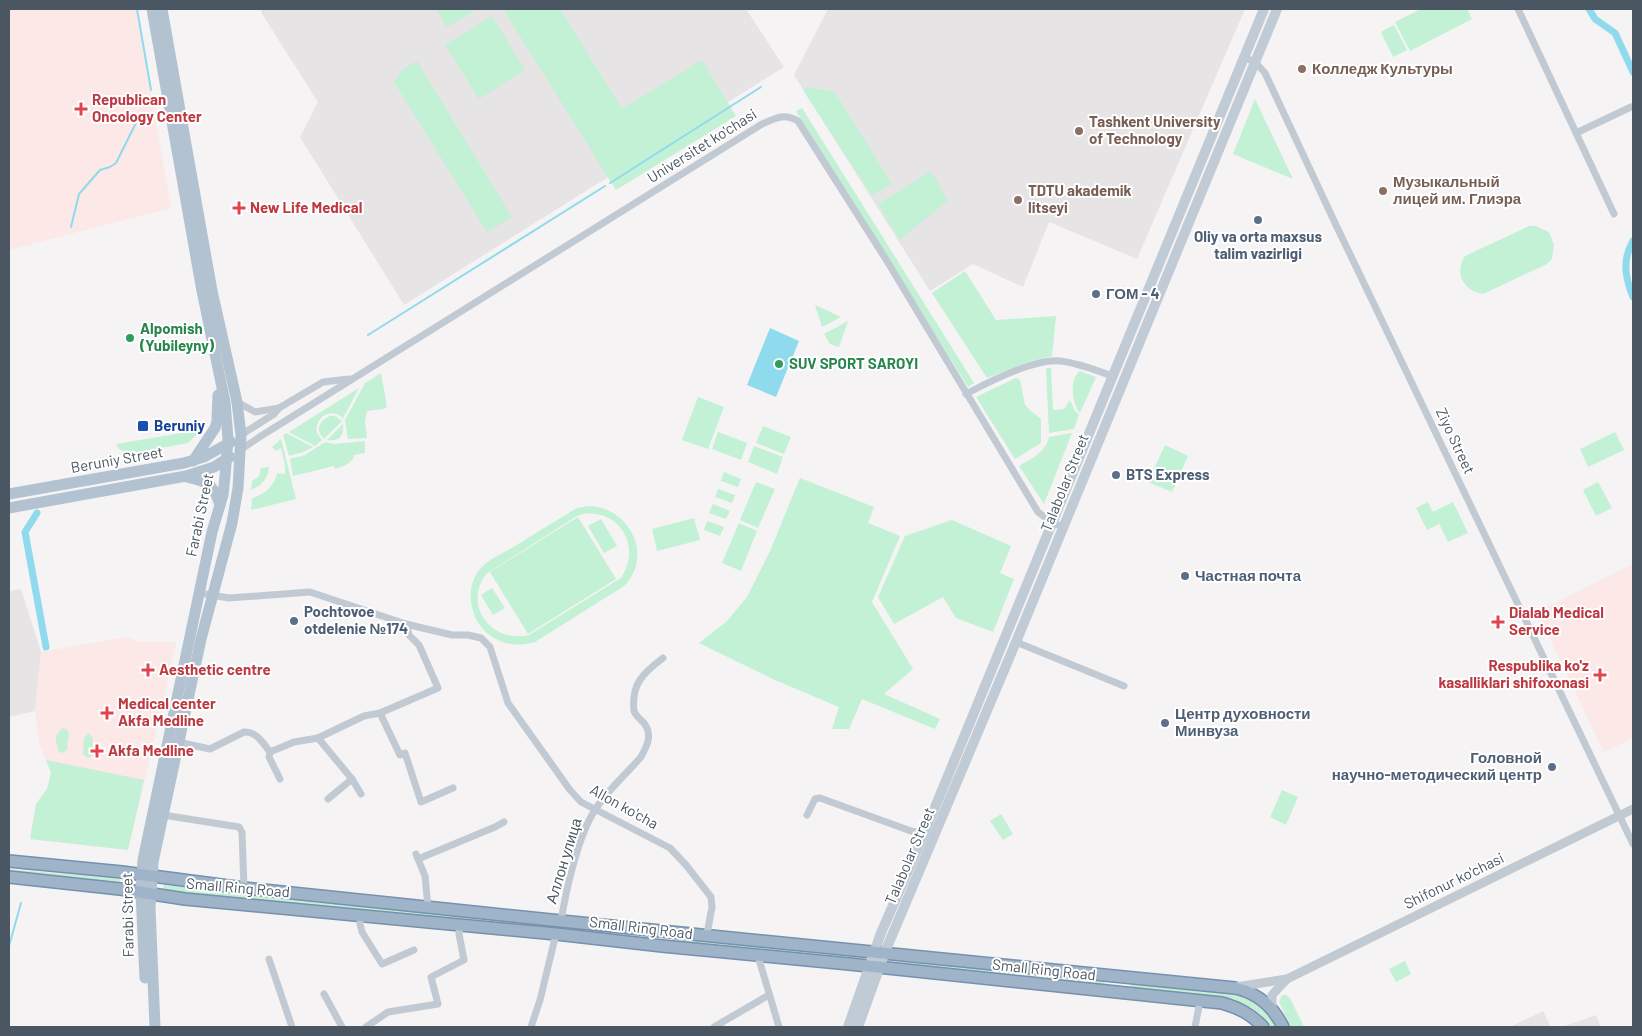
<svg xmlns="http://www.w3.org/2000/svg" width="1642" height="1036" viewBox="0 0 1642 1036" font-family="Barlow,sans-serif">
  <style>
    .education { fill: #e6e4e5 }
    .medical { fill: #fce8e6 }
    .green { fill: #c3f1d5; fill-rule: evenodd }
    .water { fill: #90daee }
    .lines { fill: none; stroke-linecap: round; stroke-linejoin: round }
    .stream { stroke: #90daee; stroke-width: 2 }
    .canal { stroke: #90daee; stroke-width: 7 }
    .trunk-casing { stroke: #7690ad; stroke-width: 14 }
    .minor { stroke: #c1cad2; stroke-width: 7 }
    .tertiary { stroke: #c1cad2; stroke-width: 9 }
    .secondary { stroke: #c1cbd6; stroke-width: 10 }
    .primary { stroke: #b3c2d1; stroke-width: 11 }
    .trunk { stroke: #9fb4c9; stroke-width: 11 }
    .education-dot { fill: #8d6e63; stroke: #fff; stroke-width: 2 }
    .health-dot { fill: #e0444e; stroke: #fff; stroke-width: 2 }
    .service-dot { fill: #5c6f8a; stroke: #fff; stroke-width: 2 }
    .leisure-dot { fill: #2e9e5b; stroke: #fff; stroke-width: 2 }
    .transit-dot { fill: #1a4fb4; stroke: #fff; stroke-width: 2 }
    .labels { text-anchor: middle; stroke-width: 4; stroke-linejoin: round; paint-order: stroke }
    .education-label { font-size: 15px; font-weight: bold; fill: #785e54; stroke: #fff; text-anchor: start }
    .health-label { font-size: 15px; font-weight: bold; fill: #be3a42; stroke: #fff; text-anchor: start }
    .street-label { font-size: 15px; fill: #4a5661; stroke: #fff }
    .service-label { font-size: 15px; font-weight: bold; fill: #4e5e75; stroke: #fff; text-anchor: start }
    .leisure-label { font-size: 15px; font-weight: bold; fill: #27864d; stroke: #fff; text-anchor: start }
    .transit-label { font-size: 15px; font-weight: bold; fill: #164399; stroke: #fff; text-anchor: start }
  </style>
  <rect width="100%" height="100%" fill="#f5f3f3"/>
  <g class="education">
    <path d="M261,9h485l38,58 -380,238 -104,-168 18,-35 -56,-88z"/>
    <path d="M828,9h417l-108,250 -88,-37 -26,65 -50,-23 -43,27 -136,-216z"/>
    <path d="M21,589l20,63 -6,59 -26,6v-126z"/>
    <path d="M1543,1011l8,16h-41z"/>
    <path d="M1596,1015l5,12h-39z"/>
  </g>
  <g class="medical">
    <path d="M9,9h127l35,199 -162,42z"/>
    <path d="M1633,564v174l-29,14 -67,-140z"/>
    <path d="M128,637l10,5h38l-11,52 -37,156 -98,-11 6,-35 11,-15 4,-16 -12,-31 -4,-31 6,-59z"/>
  </g>
  <g class="green">
    <path d="M436,9h41l-30,18z"/>
    <path d="M503,9h60l-1,3 60,97 80,-49 34,56 -120,74z"/>
    <path d="M1421,9h46l5,10 -62,32 -15,-29z"/>
    <path d="M492,16l33,54 -46,29 -34,-54z"/>
    <path d="M1394,25l13,25 -14,7 -12,-25z"/>
    <path d="M417,61l95,156 -25,15 -93,-150 9,-13z"/>
    <path d="M809,86l2,2 23,3 58,93 -20,12 -69,-106z"/>
    <path d="M1255,99l38,80 -60,-25z"/>
    <path d="M802,108l172,275 -6,4 -172,-276z"/>
    <path d="M931,171l17,29 -48,40 -22,-36z"/>
    <path d="M1529,226h7l13,6 5,13 -2,14 -5,5 -64,30c-20,-3 -29,-21 -18,-38z"/>
    <path d="M965,271l31,49 60,-4 -4,40 -24,6 -41,16 -55,-85z"/>
    <path d="M815,305l26,12 -19,10z"/>
    <path d="M848,321l-9,26 -9,-3 -6,-10z"/>
    <path d="M1046,368h5l2,42 11,-1 6,-9 5,11 4,4 -5,14 -25,4z"/>
    <path d="M1080,371l16,6 -16,36c-8,-8 -11,-35 0,-42z"/>
    <path d="M381,373l6,34 -4,2 -16,2 -2,10 2,17 -19,1 -3,-19 20,-37z"/>
    <path d="M1016,378l4,2 5,25 7,7 9,7v24l-26,16 -39,-62z"/>
    <path d="M359,388l-16,30c-12,-11 -29,-1 -26,15l5,7 -7,6 -26,-14z"/>
    <path d="M698,397l26,10 -16,42 -26,-9z"/>
    <path d="M330,416h5l7,5 -18,18c-9,-9 -5,-18 6,-23z"/>
    <path d="M204,424l-7,10 -9,9 -59,11 -10,-5 -3,-5 78,-13 -1,-5z"/>
    <path d="M343,424c1,11 -3,18 -16,16z"/>
    <path d="M763,426l28,11 -7,17 -28,-11z"/>
    <path d="M718,432l29,11 -6,17 -29,-11z"/>
    <path d="M1615,432l9,18 -36,17 -8,-18z"/>
    <path d="M286,433l27,14 -10,5 -14,4 -6,-21z"/>
    <path d="M1072,433l-28,71 -25,-38c12,-7 27,-14 30,-29z"/>
    <path d="M281,439l15,60 -45,11 1,-12c14,-4 22,-12 25,-25l8,1v-9l-4,-17 -5,3 -4,-4z"/>
    <path d="M365,441v12l-11,2 -1,4 -7,6 -11,4 -1,-3 -41,10 -3,-17 15,-4 20,-13 9,2z"/>
    <path d="M1165,445l23,11 -16,36 -24,-10z"/>
    <path d="M754,446l29,11 -6,17 -29,-12z"/>
    <path d="M269,467c-1,12 -7,18 -18,23l1,-9 7,-5 2,-8z"/>
    <path d="M724,472l17,7 -3,8 -17,-6z"/>
    <path d="M800,478l74,29 -6,16 32,13 -28,66 41,67 -29,25 56,25 -5,10 -73,-30 -13,30h-17l7,-22 -64,-27 -76,-37 28,-22 20,-24 23,-46z"/>
    <path d="M756,482l19,7 -17,39 -18,-8z"/>
    <path d="M1598,482l14,26 -16,8 -13,-26z"/>
    <path d="M718,489l17,6 -3,8 -17,-6z"/>
    <path d="M1428,502l5,10 20,-10 15,31 -20,9 -12,-25 3,7 -12,6 -11,-22z"/>
    <path d="M713,504l17,7 -4,8 -17,-6z"/>
    <path d="M588,506c40,0 67,49 36,80l-89,56c-16,5 -33,3 -47,-8 -19,-15 -25,-50 -5,-68 7,-7 20,-13 29,-18 22,-14 43,-27 65,-40zM583,514c37,-5 59,33 38,64l-92,57c-36,9 -67,-29 -43,-61l91,-58z"/>
    <path d="M578,517l38,62 -88,55 -38,-62z"/>
    <path d="M694,518l6,22 -43,11 -5,-22z"/>
    <path d="M601,519l16,27 -13,7 -16,-27z"/>
    <path d="M952,520l59,26 -11,27 14,6 -21,53 -37,-14 -13,-21 -49,27 -16,-27 27,-61z"/>
    <path d="M707,521l17,6 -4,9 -16,-6z"/>
    <path d="M739,523l18,8 -16,40 -19,-8z"/>
    <path d="M492,588l13,20 -12,7 -12,-20z"/>
    <path d="M63,728l3,1 3,4 -2,17 -5,3 -3,-1c-3,-12 -7,-15 4,-24z"/>
    <path d="M89,733l4,6 -1,16 -3,3 -6,-3 1,-17z"/>
    <path d="M46,760l98,20 -16,70 -98,-11 6,-35 11,-15 4,-16z"/>
    <path d="M1282,790l16,7 -12,28 -16,-8z"/>
    <path d="M1001,814l12,20 -10,6 -13,-19z"/>
    <path d="M9,869l111,10 -1,5 -110,-12z"/>
    <path d="M164,885l492,51v4l-493,-50z"/>
    <path d="M672,936l193,19v5l-193,-19z"/>
    <path d="M902,960l202,22 2,3 -1,1 -203,-21z"/>
    <path d="M1405,961l6,13 -15,8 -7,-13z"/>
    <path d="M1133,983c29,3 109,5 129,23 6,6 12,14 17,21h-8c-12,-18 -28,-25 -48,-30l-91,-10 -1,-2z"/>
    <path d="M1282,995h4l4,3 14,29h-13l-12,-25z"/>
  </g>
  <path class="water" d="M770,328l29,13 -23,56 -29,-12z"/>
  <g class="lines">
    <g class="stream">
      <path d="M137,9l14,81"/>
      <path d="M610,183l151,-96"/>
      <path d="M71,227l8,-33 21,-24 10,-3 6,-4 23,-46"/>
      <path d="M368,335l237,-149"/>
      <path d="M9,946l12,-43"/>
    </g>
    <g class="canal">
      <path d="M1589,9l6,10 20,14 18,39"/>
      <path d="M1633,241c-11,19 -8,36 0,56"/>
      <path d="M37,513l-12,19 21,115"/>
    </g>
    <g class="trunk-casing">
      <g id="trunk">
        <path d="M9,861l113,11 122,16 317,33 674,67c23,5 38,18 48,39"/>
        <path d="M9,877l111,12 65,10 371,35 106,12 187,18 373,39c17,5 29,11 41,24"/>
      </g>
    </g>
    <g class="minor">
      <path d="M1518,9l96,205"/>
      <path d="M1244,57l11,5 10,11 71,152 297,619"/>
      <path d="M1576,133l55,-26"/>
      <path d="M966,394c24,-13 68,-35 94,-33 18,2 36,9 52,15"/>
      <path d="M237,402l18,10 24,-4"/>
      <path d="M241,435l33,-21 5,-6 44,-26 26,-3"/>
      <path d="M240,450l21,-14 501,-312c14,-6 22,-11 36,-3l89,140 151,251 13,10 12,5"/>
      <path d="M199,593l30,5 81,-6 96,32 46,11h16l13,3 9,9 18,56 62,87 11,12 89,46 16,17 25,32 1,10 -5,27"/>
      <path d="M1016,642l108,44"/>
      <path d="M380,713l20,42 5,-2 16,49 32,-14"/>
      <path d="M318,738l34,41 9,15"/>
      <path d="M178,742l32,7 34,-17c12,-1 19,11 26,20l-1,5 11,22"/>
      <path d="M270,752l24,-10 24,-4 46,-22 16,-3 58,-25 -19,-43 -10,-10 -3,-11"/>
      <path d="M328,799l24,-20"/>
      <path d="M163,815l76,12 3,5 2,56"/>
      <path d="M807,815l8,-16 5,-1 91,33 13,3"/>
      <path d="M416,854l9,22 3,31"/>
      <path d="M418,859l77,-32 9,-5"/>
      <path d="M361,915l-1,9 2,8 20,32 32,-14"/>
      <path d="M561,921c5,-31 17,-85 34,-111 10,-17 33,-38 46,-53 6,-11 12,-22 3,-34 -4,-4 -8,-7 -10,-12 -3,-27 9,-38 29,-53"/>
      <path d="M758,956l21,71"/>
      <path d="M269,959l23,68"/>
      <path d="M324,994l18,33"/>
      <path d="M366,1027l22,-15 50,-8 -7,-27 33,-17 -5,-26 1,-10"/>
      <path d="M531,1027l9,-27 16,-66"/>
      <path d="M714,1027l55,-32"/>
      <path d="M1195,1027l5,-26"/>
    </g>
    <g class="tertiary">
      <path d="M1236,987l51,-8 346,-170"/>
      <path d="M1272,1009v-14l15,-16"/>
    </g>
    <g class="secondary">
      <path d="M848,1027l33,-94 43,-99 340,-825"/>
      <path d="M858,1027l27,-75 131,-310 261,-633"/>
    </g>
    <g class="primary">
      <path d="M193,461l22,-33 2,-7 1,-26"/>
      <path d="M187,477c21,5 26,6 33,28"/>
      <path d="M9,494l175,-31 20,-6 27,-15"/>
      <path d="M9,508l177,-32 28,-9 16,-10"/>
      <path d="M145,978l-4,-86 2,-32 69,-328 11,-37 2,-19 3,-37 -3,-37 -23,-111 -50,-282"/>
      <path d="M155,1027l-5,-119 3,-46 48,-223 31,-116 6,-35 3,-53 -4,-33 -25,-111 -50,-282"/>
    </g>
    <use href="#trunk" class="trunk"/>
  </g>
  <g class="education-dot">
    <circle cx="1302" cy="69" r="5"/>
    <circle cx="1079" cy="131" r="5"/>
    <circle cx="1383" cy="191" r="5"/>
    <circle cx="1018" cy="200" r="5"/>
  </g>
  <g class="health-dot">
    <path d="M78.5 101.5h5v5h5v5h-5v5h-5v-5h-5v-5h5z"/>
    <path d="M236.5 200.5h5v5h5v5h-5v5h-5v-5h-5v-5h5z"/>
    <path d="M1495.5 614.5h5v5h5v5h-5v5h-5v-5h-5v-5h5z"/>
    <path d="M145.5 662.5h5v5h5v5h-5v5h-5v-5h-5v-5h5z"/>
    <path d="M1597.5 667.5h5v5h5v5h-5v5h-5v-5h-5v-5h5z"/>
    <path d="M104.5 705.5h5v5h5v5h-5v5h-5v-5h-5v-5h5z"/>
    <path d="M94.5 743.5h5v5h5v5h-5v5h-5v-5h-5v-5h5z"/>
  </g>
  <g class="service-dot">
    <circle cx="1258" cy="220" r="5"/>
    <circle cx="1096" cy="294" r="5"/>
    <circle cx="1116" cy="475" r="5"/>
    <circle cx="1185" cy="576" r="5"/>
    <circle cx="294" cy="621" r="5"/>
    <circle cx="1165" cy="723" r="5"/>
    <circle cx="1552" cy="767" r="5"/>
  </g>
  <g class="leisure-dot">
    <circle cx="130" cy="338" r="5"/>
    <circle cx="779" cy="364" r="5"/>
  </g>
  <rect class="transit-dot" x="137" y="420" width="12" height="12" rx="2.5"/>
  <g class="labels">
    <g class="education-label">
      <text x="1312" y="74">Колледж Культуры</text>
      <text x="1089" y="127">Tashkent University<tspan x="1089" dy="17">of Technology</tspan></text>
      <text x="1393" y="187">Музыкальный<tspan x="1393" dy="17">лицей им. Глиэра</tspan></text>
      <text x="1028" y="196">TDTU akademik<tspan x="1028" dy="17">litseyi</tspan></text>
    </g>
    <g class="health-label">
      <text x="92" y="105">Republican<tspan x="92" dy="17">Oncology Center</tspan></text>
      <text x="250" y="213">New Life Medical</text>
      <text x="1509" y="618">Dialab Medical<tspan x="1509" dy="17">Service</tspan></text>
      <text x="1589" y="671" text-anchor="end">Respublika ko'z<tspan x="1589" dy="17">kasalliklari shifoxonasi</tspan></text>
      <text x="159" y="675">Aesthetic centre</text>
      <text x="118" y="709">Medical center<tspan x="118" dy="17">Akfa Medline</tspan></text>
      <text x="108" y="756">Akfa Medline</text>
    </g>
    <g class="street-label">
      <text transform="translate(702 146) rotate(-32)" y="5">Universitet ko'chasi</text>
      <text transform="translate(1455 441) rotate(65)" y="5">Ziyo Street</text>
      <text transform="translate(117 460) rotate(-10)" y="5">Beruniy Street</text>
      <text transform="translate(1065 483) rotate(-68)" y="5">Talabolar Street</text>
      <text transform="translate(200 515) rotate(-78)" y="5">Farabi Street</text>
      <text transform="translate(624 807) rotate(29)" y="5">Allon ko'cha</text>
      <text transform="translate(910 856) rotate(-67)" y="5">Talabolar Street</text>
      <text transform="translate(564 861) rotate(-73)" y="5">Аллон улица</text>
      <text transform="translate(1454 881) rotate(-26)" y="5">Shifonur ko'chasi</text>
      <text transform="translate(238 888) rotate(5)" y="5">Small Ring Road</text>
      <text transform="translate(128 915) rotate(-91)" y="5">Farabi Street</text>
      <text transform="translate(641 928) rotate(7)" y="5">Small Ring Road</text>
      <text transform="translate(1044 970) rotate(6)" y="5">Small Ring Road</text>
    </g>
    <g class="service-label">
      <text x="1258" y="242" text-anchor="middle">Oliy va orta maxsus<tspan x="1258" dy="17">talim vazirligi</tspan></text>
      <text x="1106" y="299">ГОМ - 4</text>
      <text x="1126" y="480">BTS Express</text>
      <text x="1195" y="581">Частная почта</text>
      <text x="304" y="617">Pochtovoe<tspan x="304" dy="17">otdelenie №174</tspan></text>
      <text x="1175" y="719">Центр духовности<tspan x="1175" dy="17">Минвуза</tspan></text>
      <text x="1542" y="763" text-anchor="end">Головной<tspan x="1542" dy="17">научно-методический центр</tspan></text>
    </g>
    <g class="leisure-label">
      <text x="140" y="334">Alpomish<tspan x="140" dy="17">(Yubileyny)</tspan></text>
      <text x="789" y="369">SUV SPORT SAROYI</text>
    </g>
    <g class="transit-label">
      <text x="154" y="431">Beruniy</text>
    </g>
  </g>
  <rect width="1642" height="1036" fill="none" stroke="#4a5661" stroke-width="20"/>
</svg>
